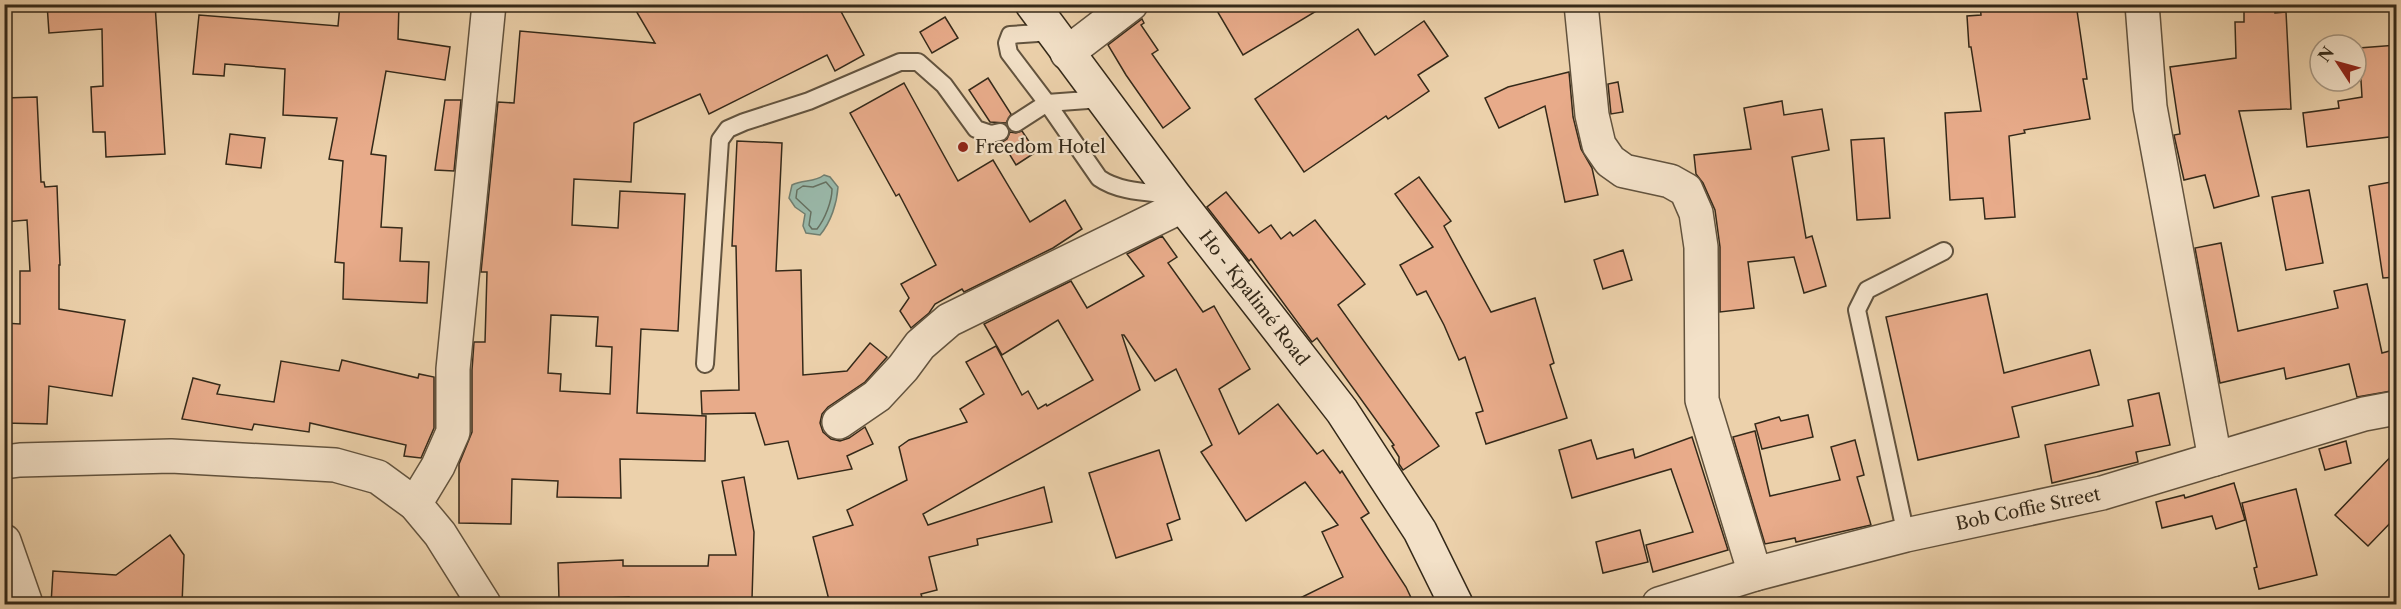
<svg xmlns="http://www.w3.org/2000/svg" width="2401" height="609" viewBox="0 0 2401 609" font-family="'Libre Caslon Text',serif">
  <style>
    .water { fill: #99b7a8; stroke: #717e6f; stroke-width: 1.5 }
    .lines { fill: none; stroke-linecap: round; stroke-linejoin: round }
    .shore { stroke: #667060; stroke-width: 1.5 }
    .building { fill: #e8ab8a; stroke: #342919; stroke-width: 1.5; fill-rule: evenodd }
    .lane-casing { stroke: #62533e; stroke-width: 20 }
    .street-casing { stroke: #62533e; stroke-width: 36 }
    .secondary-casing { stroke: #342919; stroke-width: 36 }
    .lane { stroke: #f3e1c8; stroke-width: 16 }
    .street { stroke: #f3e1c8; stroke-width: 33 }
    .secondary { stroke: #f3e1c8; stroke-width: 33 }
    .poi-dot { fill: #8f2418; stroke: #f3e1c8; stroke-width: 2 }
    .labels { text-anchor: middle; stroke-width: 4.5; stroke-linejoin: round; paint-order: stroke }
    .poi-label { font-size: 18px; fill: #342919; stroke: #f3e1c8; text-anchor: start }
    .street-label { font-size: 18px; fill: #342919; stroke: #f3e1c8 }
  </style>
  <rect width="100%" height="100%" fill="#ecd1ab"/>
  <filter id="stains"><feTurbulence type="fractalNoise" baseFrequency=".00333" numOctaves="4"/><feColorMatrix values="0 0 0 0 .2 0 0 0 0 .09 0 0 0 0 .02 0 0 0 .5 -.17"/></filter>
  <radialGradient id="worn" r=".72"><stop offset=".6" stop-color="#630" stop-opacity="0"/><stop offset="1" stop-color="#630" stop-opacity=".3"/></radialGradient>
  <path class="water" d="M824,175l6,2 8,10c-1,16 -7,35 -18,48l-14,-2 -3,-7 2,-12 -10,-7 -6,-9 3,-13c11,-6 22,-2 32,-10z"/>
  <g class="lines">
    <path class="shore" d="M826,182l6,7c0,12 -7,30 -15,40h-5l-3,-4 2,-13 -15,-14 1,-8 6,-4 10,1z"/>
  </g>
  <g class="building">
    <path d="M47,4h108l10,150 -59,3 -1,-25h-12l-2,-45 12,-1 -1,-57 -53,4z"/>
    <path d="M340,4h59l-1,35 52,8 -5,33 -59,-9 -15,83 15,2 -5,71 21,1 -2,33 29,1 -2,41 -84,-4 1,-36 -9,-1 8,-101 -14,-2 8,-41 -54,-3 2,-46 -60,-5 -1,12 -31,-2 6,-59 139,11z"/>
    <path d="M632,4h205l27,51 -29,16 -8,-16 -118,59 -9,-20 -66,29 -3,59 -57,-3 -2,46 46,3 2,-37 65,3 -7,137 -37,-2 -4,84 69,3 -1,45 -85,-2 1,39 -64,-1 1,-16 -46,-2 -1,45 -52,-1v-59l13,-32v-62l2,-28h11l2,-70h-6l17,-170 16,1 6,-72 135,12zM551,315l47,2 -2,29 16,1 -2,47 -50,-3 1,-17 -13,-1z"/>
    <path d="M1213,4h115l-85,51z"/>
    <path d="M1980,4h96l11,75h-4l7,40 -66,11 1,3 -16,3 6,81 -30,2 -2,-21 -33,2 -5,-87 36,-2 -10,-64h-2l-2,-31 14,-1z"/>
    <path d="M2244,4h31v9l11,-1 5,97 -52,2 20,85 -45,12 -9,-33 -21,5 -10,-45 6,-1 -10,-67 66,-9 -1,-36h9z"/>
    <path d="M945,17l13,21 -26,15 -12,-21z"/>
    <path d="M1142,19l2,4 -3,2 17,25 -6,4 38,54 -27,20 -37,-53 -18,-30z"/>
    <path d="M1424,21l24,35 -30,19 11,16 -41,28 -2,-3 -82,56 -49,-73 103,-70 17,26z"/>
    <path d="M2397,45v91l-90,11 -4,-34 36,-5 -1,-7 24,-4 -3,-49z"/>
    <path d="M1569,72l4,45 8,32 11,19 6,27 -33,7 -20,-96 -46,22 -14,-30 23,-11z"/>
    <path d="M988,78l23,36 -5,9 -16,-1 -21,-32z"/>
    <path d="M1618,82l5,30 -12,2 -3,-30z"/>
    <path d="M904,83l54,98 35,-21 37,62 35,-22 17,29 -29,19 -89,44 -2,-3 -27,15 -6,9 -18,15 -11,-17 9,-13 -8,-14 35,-19 -37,-71 -3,2 -46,-83z"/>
    <path d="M37,97l4,85h3l1,5 12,-1 3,79h-1v44l66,11 -13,76 -63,-10 -2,38 -43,-1v-100l16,1v-53h10l-3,-51 -23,2v-124z"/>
    <path d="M445,100h16l-7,71 -19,-1z"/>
    <path d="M1782,101l2,14 38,-6 7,41 -37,7 14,81 6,-2 14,50 -22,7 -10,-36 -46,5 6,46 -34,4v-65l-5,-37 -12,-27 -7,-9 -2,-19 57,-6 -7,-41z"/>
    <path d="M1022,131l14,21 -20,13 -14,-23 5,-3 3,-7 6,1z"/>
    <path d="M230,134l35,4 -4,30 -35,-4z"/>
    <path d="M1884,138l6,80 -33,2 -6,-80z"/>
    <path d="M737,141l45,2 -6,128 25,-1 2,105 44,-4 23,-28 17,14 -22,25 -37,25 -6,7 -2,9 3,9 8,7 9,2 9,-3 16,-11 8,17 -26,12 5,13 -54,10 -10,-38 -23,4 -10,-32 -53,1 -1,-23 38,-1 -3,-144h-4z"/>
    <path d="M1419,177l32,44 -7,5 47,86 44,-14 19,65 -4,2 17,53 -81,26 -10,-31 7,-2 -18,-54 -6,3 -15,-35 -18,-34 -9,4 -17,-30 33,-18 -38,-53z"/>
    <path d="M2397,181v96l-14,1 -14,-92z"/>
    <path d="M2309,190l14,73 -37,7 -14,-73z"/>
    <path d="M1226,192l33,41 12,-8 10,14 9,-7 3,4 22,-16 50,64 -27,21 101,141 -36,24 -4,-6v-7l-7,-11 2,-1 -77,-107 -5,4 -61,-83 -2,2 -42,-54z"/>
    <path d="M1162,236l15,21 -9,6 35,49 11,-6 36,63 -31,20 20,45 39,-30 39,50 6,-4 17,23 2,-2 27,42 -8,5 45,69 8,17h-126l55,-27 -21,-45 16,-7 -33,-43 -59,39 -45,-69 11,-7 -36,-76 -21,12 -31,-46h-2l18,55 -217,124 5,11 116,-38 8,35 -75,17 1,6 -49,12 8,33 -16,4 3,10h-94l-17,-67 40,-12 -6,-15 60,-30 -8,-33 10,-7 58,-18 -7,-13 24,-15 -18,-32 30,-16 26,49 6,-4 10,18 8,-5 1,2 46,-26 -35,-60 -56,35 -18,-31 87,-43 16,27 57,-32 -17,-22z"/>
    <path d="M2221,243l17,88 100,-23 -4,-17 33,-7 15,69 15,-4v41l-40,7 -8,-33 -63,15 -2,-11 -64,15 -25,-135z"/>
    <path d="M1623,250l9,30 -29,9 -9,-29z"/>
    <path d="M1987,294l17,79 86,-23 9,35 -87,22 7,30 -101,23 -32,-143z"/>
    <path d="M342,360l76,18 1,-4 15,3v51l-13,30 -17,-2 2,-11 -96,-22 -1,9 -55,-8 -2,6 -70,-11 11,-41 27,7 -3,9 57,8 7,-41 58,10z"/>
    <path d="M2159,393l11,52 -34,7 2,10 -86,21 -7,-38 88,-19 -5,-26z"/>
    <path d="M1808,415l5,22 -51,12 -7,-25 24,-7 2,4z"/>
    <path d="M1755,431l15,65 70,-16 -9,-33 24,-7 9,35 -7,2 14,48 -75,17 -1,-4 -30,6 -32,-107z"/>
    <path d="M1692,437l36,113 -75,22 -7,-27 47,-13 -22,-63 -99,29 -13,-48 32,-10 6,19 36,-10 2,9z"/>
    <path d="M2346,441l5,22 -26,7 -6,-21z"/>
    <path d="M1159,450l21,69 -13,5 5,16 -56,18 -27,-85z"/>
    <path d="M2397,450v66l-29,30 -33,-31z"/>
    <path d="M744,477l10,55 -2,67 -25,2 -98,-1v-3l-70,3 -1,-37 65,-3v6h85l1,-11h27l-14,-74z"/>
    <path d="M2234,483l11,37 -29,9 -4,-13 -50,12 -6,-26 28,-7 1,3z"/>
    <path d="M2296,489l21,86 -58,14 -5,-21 3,-1 -15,-64z"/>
    <path d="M1640,530l8,32 -45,11 -7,-31z"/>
    <path d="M170,535l14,20 -2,49h-131l2,-33 63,4z"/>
  </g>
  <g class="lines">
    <g class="lane-casing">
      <g id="lane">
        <path d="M1101,99l-54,4 52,75c20,14 48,14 72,17"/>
        <path d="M1016,123l31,-20 -38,-50 -2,-10 3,-8 42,-3"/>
        <path d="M705,364l15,-224 8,-11 16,-7 65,-21 91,-39h18l26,23 32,44 15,5 9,-2"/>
        <path d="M1906,535l-49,-225 10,-20 77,-39"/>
      </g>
    </g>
    <g class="street-casing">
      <g id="street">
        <path d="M1581,4l11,111 7,30 11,16 14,10 46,10 16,9 10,23 5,34 1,153 53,174"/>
        <path d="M2142,4l8,103 65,352"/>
        <path d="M1067,53l64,-49"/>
        <path d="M839,422l38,-26 26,-28 17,-23 29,-25 233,-114"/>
        <path d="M4,462l16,-2 151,-4 164,9 43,12 37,27 25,30 44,70"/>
        <path d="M415,504l23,-38 15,-34v-63l36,-365"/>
        <path d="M4,541l22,63"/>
        <path d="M1659,604l96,-30 151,-39 196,-42 262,-79 32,-6"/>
      </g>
    </g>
    <g class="secondary-casing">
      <path id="secondary" d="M1032,4l142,191 168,216 78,120 36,73"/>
    </g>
    <use href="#lane" class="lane"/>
    <use href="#street" class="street"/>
    <use href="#secondary" class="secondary"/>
  </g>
  <circle class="poi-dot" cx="963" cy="147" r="6"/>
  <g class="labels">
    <g class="poi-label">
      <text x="975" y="153">Freedom Hotel</text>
    </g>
    <g class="street-label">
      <text transform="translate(1254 298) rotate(52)" y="6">Ho - Kpalimé Road</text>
      <text transform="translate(2028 509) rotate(-12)" y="6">Bob Coffie Street</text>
    </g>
  </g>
  <rect width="2401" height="609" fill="none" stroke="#ecd1ab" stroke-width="24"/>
  <rect x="6" y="6" width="2389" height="597" fill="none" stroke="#342919" stroke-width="3"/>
  <rect x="12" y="12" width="2377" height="585" fill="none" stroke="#342919" stroke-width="1.5"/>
  <g transform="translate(2338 63) rotate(306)"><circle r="28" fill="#f3e1c8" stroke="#a79782" stroke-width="1.5"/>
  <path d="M0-4.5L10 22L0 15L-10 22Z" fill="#8f2418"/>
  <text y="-9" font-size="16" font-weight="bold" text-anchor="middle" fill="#342919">N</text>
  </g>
  <rect width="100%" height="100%" filter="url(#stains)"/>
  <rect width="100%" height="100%" fill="url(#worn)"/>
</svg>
